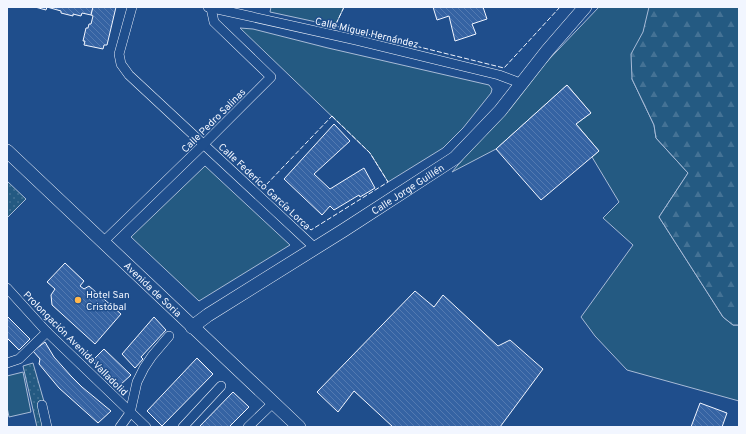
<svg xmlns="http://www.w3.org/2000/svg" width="746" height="434" viewBox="0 0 746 434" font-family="Overpass,sans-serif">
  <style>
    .grass { fill: #245a82; stroke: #a8bbd7 }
    .forest { fill: url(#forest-firs); stroke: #a8bbd7 }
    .garden { fill: url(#garden-dots); stroke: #a8bbd7 }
    .building { fill: url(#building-back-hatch); stroke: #f2f6ff }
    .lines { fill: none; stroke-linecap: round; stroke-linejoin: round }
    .street-casing { stroke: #f2f6ff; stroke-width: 10 }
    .secondary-casing { stroke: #f2f6ff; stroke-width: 14 }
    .street { stroke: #1f4e8c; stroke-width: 9 }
    .secondary { stroke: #1f4e8c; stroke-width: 13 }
    .fence { stroke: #f2f6ff; stroke-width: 1; stroke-dasharray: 5 2; stroke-linecap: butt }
    .poi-dot { fill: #ffb74d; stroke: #1f4e8c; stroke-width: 1.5 }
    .labels { text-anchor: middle; stroke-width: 3; stroke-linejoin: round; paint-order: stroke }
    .street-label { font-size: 10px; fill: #f2f6ff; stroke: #1f4e8c }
    .poi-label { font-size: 10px; fill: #f2f6ff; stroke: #1f4e8c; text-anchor: start }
  </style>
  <defs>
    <pattern id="forest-firs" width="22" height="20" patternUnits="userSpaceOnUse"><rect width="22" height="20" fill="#245a82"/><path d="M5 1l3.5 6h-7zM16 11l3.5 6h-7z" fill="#447295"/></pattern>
    <pattern id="garden-dots" width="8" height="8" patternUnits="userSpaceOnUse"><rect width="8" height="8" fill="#245a82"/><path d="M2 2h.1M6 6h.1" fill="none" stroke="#447295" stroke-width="1.8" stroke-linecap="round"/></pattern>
    <pattern id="building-back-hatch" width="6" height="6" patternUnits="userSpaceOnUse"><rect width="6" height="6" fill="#3563a3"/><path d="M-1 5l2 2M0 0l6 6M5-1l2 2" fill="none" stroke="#537ab1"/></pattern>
  </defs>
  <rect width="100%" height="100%" fill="#1f4e8c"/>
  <g class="grass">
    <path d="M271,7h73l-9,19 -65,-14z"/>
    <path d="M599,7h51l-18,72 22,46 2,13 32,35 -29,44 64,100 10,8h6v76l-112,-31 -32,-34 -14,-19 52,-72 -30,-27 16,-16 -27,-45 7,-6 -23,-27 15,-11 -24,-28 -71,64 -44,23 83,-98z"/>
    <path d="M240,28l13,1 75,19 161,37 3,4 -1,4 -28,35 -20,20 -55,34 -18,-29z"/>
    <path d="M205,166l85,79 -91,56 -68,-64z"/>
    <path d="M23,372l8,40 -22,5 -2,-10v-31z"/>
  </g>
  <path class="forest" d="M649,7h90v318h-6l-10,-8 -64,-100 29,-44 -32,-35 -2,-13 -22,-46 -1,-25 12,-22z"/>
  <g class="garden">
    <path d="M7,181l19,18 -19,19z"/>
    <path d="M33,363l18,63 -14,1 -14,-61z"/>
  </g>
  <g class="building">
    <path d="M35,7h58l-2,8 -9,-2 -1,3 -8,-2v2l-12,-3v-2l-14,-4 -1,3z"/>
    <path d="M93,7h23l-9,38h-3l-1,4 -19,-4 1,-4h-2l3,-13h2l1,-4h2l2,-8 -2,-1z"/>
    <path d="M433,7h50l4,12 -15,5 4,10 -21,7 -6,-25 -12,4z"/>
    <path d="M567,85l24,28 -15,11 23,27 -58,49 -45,-51z"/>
    <path d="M334,124l16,17 -36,33 16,15 34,-21 11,20 -15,9 -1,-2 -25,15 -4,-4 -8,9 -38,-36z"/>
    <path d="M65,263l19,18 -4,5 4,3 5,-3 32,28 -26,30 -43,-39 -1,-10 4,-6 -8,-7z"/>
    <path d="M415,291l19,16 9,-12 55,51 12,-6 33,29 -43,58h-107l-39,-36 -16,21 -21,-20z"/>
    <path d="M7,316l23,23 -11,11 -12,-12z"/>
    <path d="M154,317l12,13 -25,27 2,2 -8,9 -13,-14z"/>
    <path d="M45,342l9,15 17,19 11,11 29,24 -13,12 -39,-35 -20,-24 1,-5 -7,-8z"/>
    <path d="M104,349l27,26 -12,11 -27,-25z"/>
    <path d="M197,358l16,16 -51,52 -15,-15z"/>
    <path d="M233,392l16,15 -20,20h-30z"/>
    <path d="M700,403l27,10 -5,14h-31z"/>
  </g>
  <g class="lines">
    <g class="street-casing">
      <g id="street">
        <path d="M132,7l-13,47 2,10 8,11 186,173"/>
        <path d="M208,7l148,33 143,35 16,6 5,4"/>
        <path d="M103,242l101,-98 67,-67 -57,-55 -3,-14"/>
        <path d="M7,288l40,44 99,95"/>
        <path d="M7,363l12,-4 28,-27"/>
        <path d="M42,405l5,22"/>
        <path d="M120,427l10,-14 7,-31 7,-14 8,-12 17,-20"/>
        <path d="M183,427l38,-41"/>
        <path d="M248,427l25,-24"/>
      </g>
    </g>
    <g class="secondary-casing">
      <g id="secondary">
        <path id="s1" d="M7,151l292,276"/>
        <path id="s2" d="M192,327l16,-12 136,-85 111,-72 45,-47 47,-60 38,-44"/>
      </g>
    </g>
    <use href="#street" class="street"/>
    <use href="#secondary" class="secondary"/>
    <g class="fence">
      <path d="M344,7l-9,19 169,42 56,-61"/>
      <path d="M332,116l38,37 18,29 -77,48 -47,-43z"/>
    </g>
  </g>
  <circle class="poi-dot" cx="78" cy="300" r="4"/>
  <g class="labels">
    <g class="street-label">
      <text transform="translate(367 32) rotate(13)" y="4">Calle Miguel Hernández</text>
      <text transform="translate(213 120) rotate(-45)" y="4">Calle Pedro Salinas</text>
      <text transform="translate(265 186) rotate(43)" y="4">Calle Federico García Lorca</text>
      <text dy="4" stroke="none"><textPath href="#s2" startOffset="256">Calle Jorge Guillén</textPath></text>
      <text dy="4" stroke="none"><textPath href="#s1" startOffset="201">Avenida de Soria</textPath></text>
      <text transform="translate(76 343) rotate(45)" y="4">Prolongación Avenida Valladolid</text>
    </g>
    <g class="poi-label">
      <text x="86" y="298">Hotel San<tspan x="86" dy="12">Cristóbal</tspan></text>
    </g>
  </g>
  <rect width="746" height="434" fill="none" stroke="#f2f6ff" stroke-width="16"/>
</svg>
